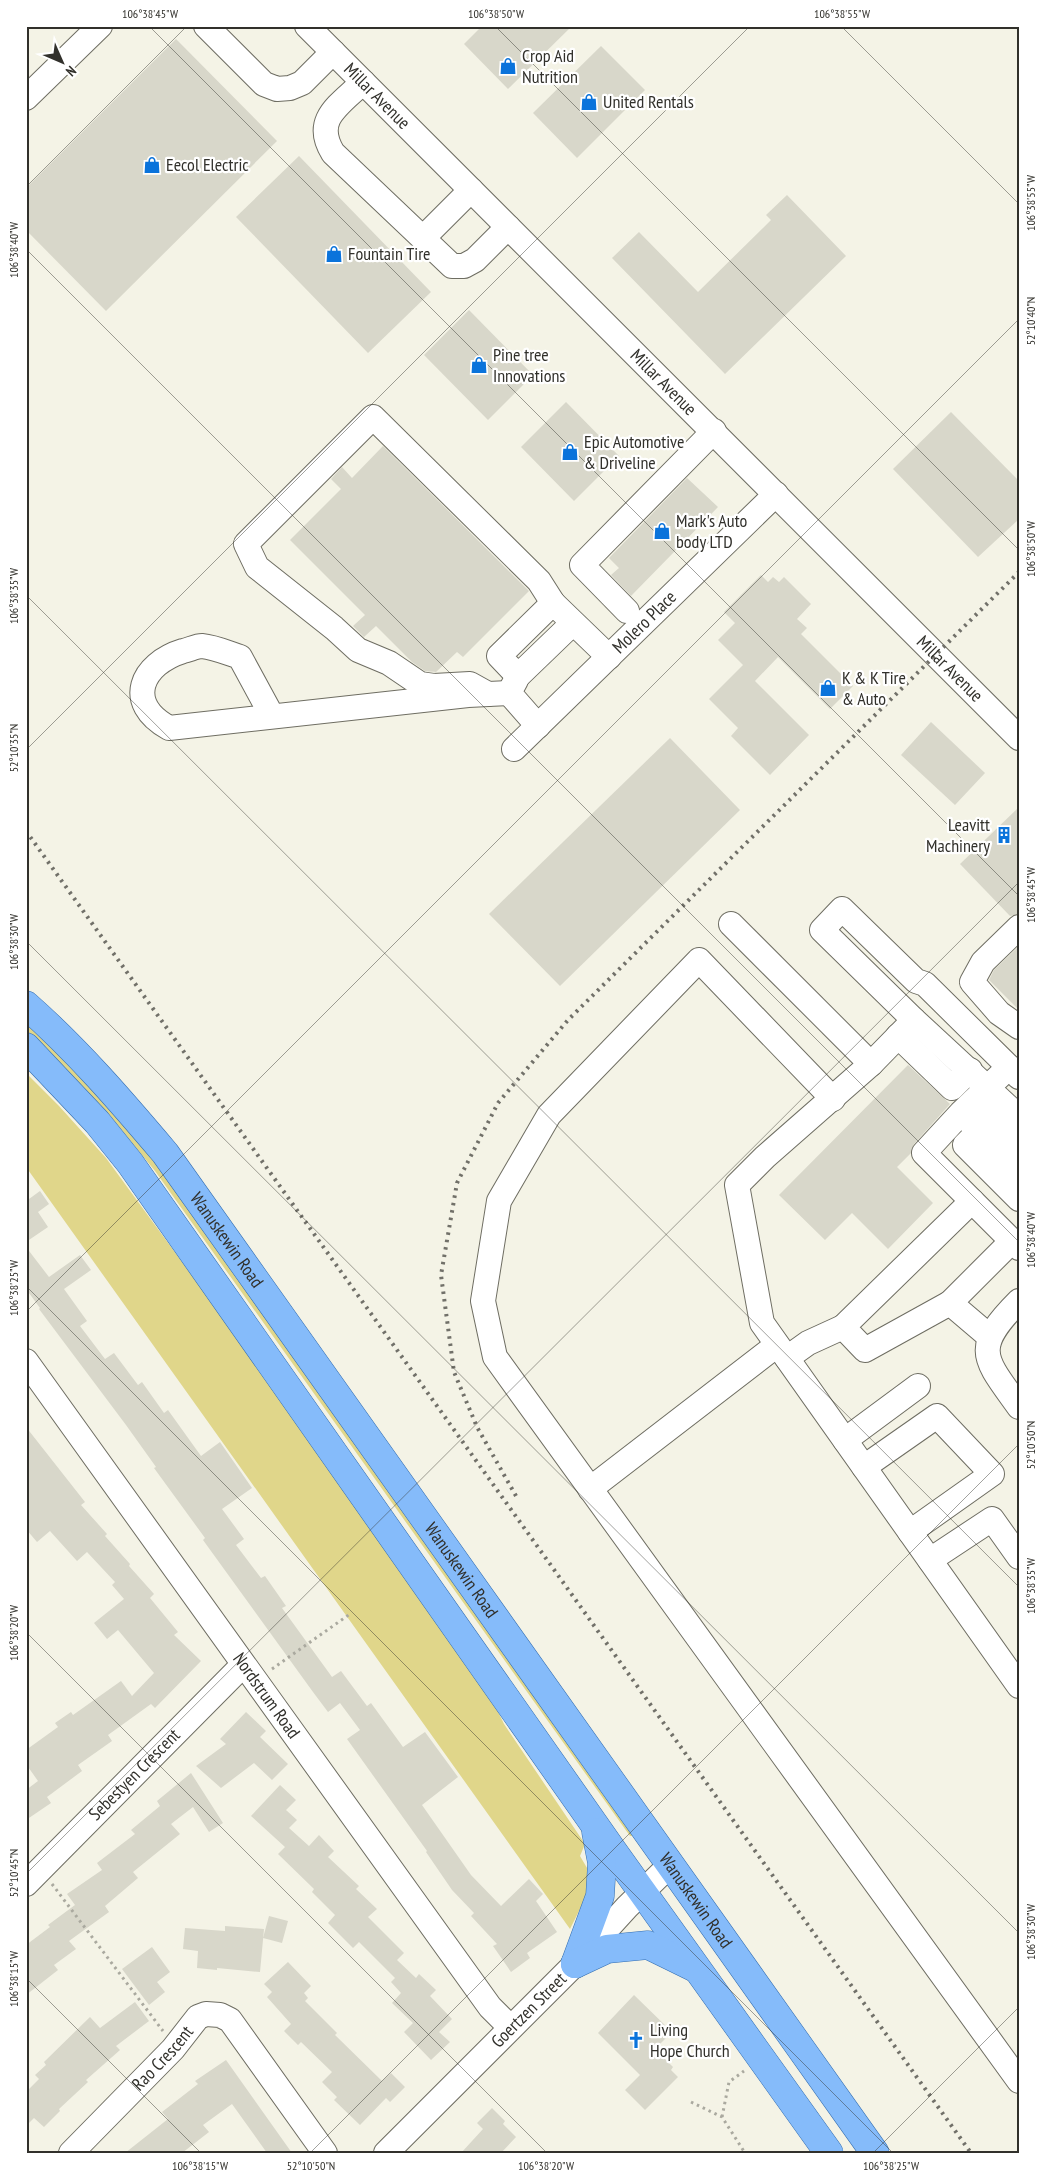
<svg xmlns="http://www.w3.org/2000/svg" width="1045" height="2179" viewBox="0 0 1045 2179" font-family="'PT Sans Narrow',sans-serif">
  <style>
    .green { fill: #e0d68a }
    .building { fill: #d8d7ca }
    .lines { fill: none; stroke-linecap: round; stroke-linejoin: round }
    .minor-casing { stroke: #6e6d62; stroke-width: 26 }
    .major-casing { stroke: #336db0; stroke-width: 29 }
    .path { stroke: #aaa99f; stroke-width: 3; stroke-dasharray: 2.5 4; stroke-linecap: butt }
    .minor { stroke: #fff; stroke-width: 24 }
    .major { stroke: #85bbfa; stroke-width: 28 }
    .rail { stroke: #717069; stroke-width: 4; stroke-dasharray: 2.5 5; stroke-linecap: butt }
    .ticks { fill: none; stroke: #31302b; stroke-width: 1; stroke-opacity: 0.45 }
    .labels { text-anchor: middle; stroke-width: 4.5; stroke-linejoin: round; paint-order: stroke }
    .poi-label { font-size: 18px; fill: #31302b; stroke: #fff; text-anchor: start }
    .street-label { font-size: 18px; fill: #31302b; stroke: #fff }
    .neatline { fill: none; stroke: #31302b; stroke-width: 2 }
    .ticks-label { font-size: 12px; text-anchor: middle; fill: #31302b }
  </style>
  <rect width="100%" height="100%" fill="#f4f3e6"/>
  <g class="green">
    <path d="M26,1024l29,26 78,81 495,693 4,12h-2l-475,-665 -44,-54 -85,-83z"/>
    <path d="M26,1073l33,33 47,52 114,156 266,373 18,37 81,120 -5,12 10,17 -4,24 -16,32 -544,-762z"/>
  </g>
  <g class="building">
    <path d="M482,26h90l-64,63 -44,-45z"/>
    <path d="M176,39l101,102 -171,170 -80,-81v-42z"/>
    <path d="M601,46l44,44 -68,68 -44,-45z"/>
    <path d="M299,156l132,136 -63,61 -132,-136z"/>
    <path d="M787,195l59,61 -121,118 -113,-116 27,-26 59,60 73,-72 -5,-5z"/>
    <path d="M469,310l64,65 -45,45 -64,-65z"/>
    <path d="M566,402l53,54 -45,45 -53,-54z"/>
    <path d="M951,412l68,69v38l-41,38 -85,-88z"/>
    <path d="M383,446l146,145 -66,66 -6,-5 -21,20 -11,-1 -13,-9 -36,-36 -12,11 -11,-11 12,-11 -75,-75 51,-51 -10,-10 11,-12 10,11z"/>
    <path d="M687,478l31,29 -87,89 -20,-21 8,-7 -10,-10z"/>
    <path d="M761,575l7,7 5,-5 6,5 5,-5 27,27 -14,15 10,9 -6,6 52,52 -23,23 -52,-52 -23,24 54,54 -39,40 -39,-39 7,-8 -29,-29 34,-34 -25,-25 17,-17 -11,-11z"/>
    <path d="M931,722l54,51 -30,32 -54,-50z"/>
    <path d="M670,738l70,72 -180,176 -71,-72z"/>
    <path d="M1019,807v107l-9,2 -50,-52z"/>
    <path d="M1019,946v64l-30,-30 5,-10z"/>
    <path d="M908,1065l42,39 -36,40 -3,9 -14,14 36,36 -45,46 -36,-36 -27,27 -46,-45z"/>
    <path d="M40,1191l9,13 -11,8 10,15 -22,15v-47l3,4z"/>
    <path d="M26,1247l23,30 31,-22 11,15 -27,19 23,32 -7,5 25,33 9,-6 24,32 4,-3 22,31 4,-3 33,46 19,-14 32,46 -30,21 22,30 -8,6 25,33 4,-2 21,30 -4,2 50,69 9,-6 26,35 4,-3 32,44 22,-15 33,45 -36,28 49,70 30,31 28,-27 14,15 -7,7 21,31 -30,21 3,5 -19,14 -18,-26 4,-2 -26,-28 3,-3 -22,-23 -26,-38 1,-1 -80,-112 13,-9 -20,-27 -12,9 -15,-20 -110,-152 2,-2 -51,-70 2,-1 -30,-42 -87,-116 1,-1 -14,-19z"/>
    <path d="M26,1427l59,75 -4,3 26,29 -2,2 25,28 -1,2 25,28 -4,4 28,34 -4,3 27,26 -46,47 -4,-4 -43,31 4,6 -34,24 4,6 -35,26 4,6 -25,17v-30l12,-9 -12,-17v-14l32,-23 -3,-4 16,-11 2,3 48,-34 11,15 22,-23 -36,-43 -11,9 -13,-16 30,-24 -12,-14 3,-3 -28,-30 -10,9 -27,-30 -13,11 -11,-13z"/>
    <path d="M246,1712l20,19 -6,6 28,27 -16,16 -18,-17 -33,25 -25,-22 30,-22 -6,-5z"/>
    <path d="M191,1773l32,50 -14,9 -16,-25 -22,17 9,10 -47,38 5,6 -33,28 4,6 -40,29 7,8 -22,16 4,5 -32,25v-50l24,-18 -2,-2 27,-20 -8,-11 35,-24 -5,-7 38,-29 -4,-4 29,-24 -3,-5z"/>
    <path d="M280,1785l16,15 -10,10 11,10 -8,8 20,18 10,-11 15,16 -6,6 31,29 -3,3 21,20 -9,8 36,36 -7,7 19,18 3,-4 17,16 -6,6 22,23 -13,13 11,10 -19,18 -27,-28 9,-9 -21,-20 9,-10 -10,-11 4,-4 -36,-36 -6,6 -25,-25 7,-8 -23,-23 2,-3 -36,-35 7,-7 -34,-31z"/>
    <path d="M269,1916l19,5 -6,22 -19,-5z"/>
    <path d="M225,1926l39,3 -4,43 -43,-4v2l-20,-2 1,-17 -15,-2 2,-21 40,3z"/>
    <path d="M152,1947l18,25 -13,10 8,10 -16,13 -27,-36z"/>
    <path d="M288,1962l23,24 -7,7 4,5 -3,3 32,32 -2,2 47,46 9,-8 14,14 -15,15 -4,-4 -26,27 -26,-25 3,-3 -15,-15 10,-10 -31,-30 -3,3 -14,-14 7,-7 -24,-27 5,-5 -8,-8z"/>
    <path d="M634,1995l38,37 -17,17 18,18 -2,3 7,7 -33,33 -20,-20 15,-15 -42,-42z"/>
    <path d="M135,2002l14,19 -33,25 4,4 -34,30 2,2 -29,27 1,2 -16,16 -10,-9 -8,8v-34l13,-13 -4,-4 11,-10 -2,-3 46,-45 10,11z"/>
    <path d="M226,2060l66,93h-25l-35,-49 -29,21 6,7 -27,21h-57l43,-34 -6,-7 36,-28 -3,-3z"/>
    <path d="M492,2108l13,13 -2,3 13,13 -15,16h-40l22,-24 -6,-6z"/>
  </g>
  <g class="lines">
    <g class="minor-casing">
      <g id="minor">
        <path d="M206,26l58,58 13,5 13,-1 12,-5 31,-31"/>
        <path id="s1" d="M307,26l712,712"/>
        <path d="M363,82c-23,23 -51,37 -30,71l119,113h12l11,-6 33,-33"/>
        <path d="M26,98l74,-72"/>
        <path d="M423,238l48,-48"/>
        <path d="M627,611l-45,-46 132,-134"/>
        <path d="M573,623l-55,53 -19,-20 54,-53 56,54"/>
        <path d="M516,680l-7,13 29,33"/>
        <path d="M488,694l-18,-10 -36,2 -14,-2 -31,-21 -31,-13 -24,-22 -77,-61 -11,-23 127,-127 166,164 14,22"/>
        <path d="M272,716l-32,-59c-12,-4 -26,-10 -38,-11 -6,0 -13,4 -19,5 -42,13 -59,52 -14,77l299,-33 41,-2"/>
        <path id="s2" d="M514,749l262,-255"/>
        <path d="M731,924l140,140"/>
        <path d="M1019,927l-36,35 -11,20 27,31 20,14"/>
        <path d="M914,1020l105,97"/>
        <path d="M898,1036l54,52 18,-18"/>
        <path d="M1009,1067l-84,-83 -9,-3 -74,-72 -20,21 92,90 -43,44 -106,93 -28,28 25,138 257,363"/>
        <path d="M1019,1077l-10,-10 -48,46 -37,40 95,95"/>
        <path d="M833,1099l-134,-139 -150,155 -50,86 -16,100 12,56 524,724"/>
        <path d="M974,1101l45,44"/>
        <path d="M969,1121l50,50"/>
        <path d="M979,1131l-14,14 54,54"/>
        <path d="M972,1201l-129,126 22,23 85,-47 40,34"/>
        <path d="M1019,1301c-48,48 -35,57 0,106"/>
        <path d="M950,1303l62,-62"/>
        <path d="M787,1358l21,-15 35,-16"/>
        <path id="s3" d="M26,1361l464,646 20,20"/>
        <path d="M845,1440l73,-54"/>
        <path d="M864,1467l73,-51 55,58 -82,58"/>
        <path d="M590,1489l187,-144"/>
        <path d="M930,1560l62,-41 27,38"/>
        <path id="s4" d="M26,1884l217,-219"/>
        <path id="s5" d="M71,2153l102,-104 25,-32 8,-3 14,1 10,5 95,133"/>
        <path id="s6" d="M386,2153l189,-189 52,-57 44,-43"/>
      </g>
    </g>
    <g class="major-casing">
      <g id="major">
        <path id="s7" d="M26,1005c51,45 95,96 139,148l710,1000"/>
        <path d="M26,1047l71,75 33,41 483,688 216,302"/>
        <path d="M575,1964l25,-68 2,-33 -6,-31"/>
        <path d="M575,1964l32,-15 41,-4 47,23"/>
      </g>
    </g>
    <g class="path">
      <path d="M272,1669l78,-55"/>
      <path d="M52,1884l111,147"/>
      <path d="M691,2102l31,15 23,36"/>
      <path d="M722,2117l7,-35 15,-11"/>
    </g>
    <use href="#minor" class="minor"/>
    <use href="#major" class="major"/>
    <g class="rail">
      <path d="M26,831l945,1322"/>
      <path d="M516,1496l-39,-69 -23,-55 -13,-97 16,-92 41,-80 70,-83 451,-448"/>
    </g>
  </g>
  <path class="ticks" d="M149,26l870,870M495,26l524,524M841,26l178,178M26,187l161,-161M26,249l993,993M26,595l993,992M26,750l724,-724M26,941l993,992M26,1286l867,867M26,1312l993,-993M26,1632l521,521M26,1874l993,-992M26,1978l175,175M310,2153l709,-709M873,2153l146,-146"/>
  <defs>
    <g id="shop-bare" transform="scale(1.35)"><path d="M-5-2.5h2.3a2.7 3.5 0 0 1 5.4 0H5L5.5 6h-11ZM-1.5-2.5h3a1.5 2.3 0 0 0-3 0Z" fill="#0a73db" stroke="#fff" stroke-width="2.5" paint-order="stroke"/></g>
    <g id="building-bare" transform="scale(1.35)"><path d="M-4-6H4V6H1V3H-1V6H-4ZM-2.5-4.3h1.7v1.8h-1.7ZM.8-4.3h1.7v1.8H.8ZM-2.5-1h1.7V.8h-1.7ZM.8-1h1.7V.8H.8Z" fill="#0a73db" stroke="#fff" stroke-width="2.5" paint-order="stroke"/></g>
    <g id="church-bare" transform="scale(1.35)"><path d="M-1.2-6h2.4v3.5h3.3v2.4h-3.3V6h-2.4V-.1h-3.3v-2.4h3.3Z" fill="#0a73db" stroke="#fff" stroke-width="2.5" paint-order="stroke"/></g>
  </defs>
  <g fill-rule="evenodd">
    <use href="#shop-bare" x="508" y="66"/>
    <use href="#shop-bare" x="589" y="102"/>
    <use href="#shop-bare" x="152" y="165"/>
    <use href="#shop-bare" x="334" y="254"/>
    <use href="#shop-bare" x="479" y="365"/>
    <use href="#shop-bare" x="570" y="452"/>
    <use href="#shop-bare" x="662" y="531"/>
    <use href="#shop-bare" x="828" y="688"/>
    <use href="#building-bare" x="1004" y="835"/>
    <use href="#church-bare" x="636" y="2040"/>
  </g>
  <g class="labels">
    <g class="poi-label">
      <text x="522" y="62">Crop Aid<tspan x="522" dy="21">Nutrition</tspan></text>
      <text x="603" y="108">United Rentals</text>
      <text x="166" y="171">Eecol Electric</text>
      <text x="348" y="260">Fountain Tire</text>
      <text x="493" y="361">Pine tree<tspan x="493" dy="21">Innovations</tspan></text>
      <text x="584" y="448">Epic Automotive<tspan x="584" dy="21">&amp; Driveline</tspan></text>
      <text x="676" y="527">Mark's Auto<tspan x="676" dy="21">body LTD</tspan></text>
      <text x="842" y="684">K &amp; K Tire<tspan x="842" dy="21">&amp; Auto</tspan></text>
      <text x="990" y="831" text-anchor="end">Leavitt<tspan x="990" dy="21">Machinery</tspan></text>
      <text x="650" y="2036">Living<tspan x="650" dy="21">Hope Church</tspan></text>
    </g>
    <g class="street-label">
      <text dy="6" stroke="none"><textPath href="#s1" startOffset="99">Millar Avenue</textPath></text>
      <text dy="6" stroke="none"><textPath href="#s1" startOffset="504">Millar Avenue</textPath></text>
      <text dy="6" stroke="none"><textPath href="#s2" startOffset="182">Molero Place</textPath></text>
      <text dy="6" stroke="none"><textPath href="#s1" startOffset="909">Millar Avenue</textPath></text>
      <text dy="6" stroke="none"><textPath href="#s7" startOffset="310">Wanuskewin Road</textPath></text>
      <text dy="6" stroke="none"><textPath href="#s7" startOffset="715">Wanuskewin Road</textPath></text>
      <text dy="6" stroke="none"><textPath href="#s3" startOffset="412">Nordstrum Road</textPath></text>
      <text dy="6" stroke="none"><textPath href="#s4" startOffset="154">Sebestyen Crescent</textPath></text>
      <text dy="6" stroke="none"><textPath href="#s7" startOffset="1120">Wanuskewin Road</textPath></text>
      <text dy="6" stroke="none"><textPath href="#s6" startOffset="202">Goertzen Street</textPath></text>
      <text dy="6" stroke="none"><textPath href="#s5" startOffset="132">Rao Crescent</textPath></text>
    </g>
  </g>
  <rect width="1045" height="2179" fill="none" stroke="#ffffff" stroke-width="55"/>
  <g transform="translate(62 62) rotate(135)" stroke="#ffffff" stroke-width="4" paint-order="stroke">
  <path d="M0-4L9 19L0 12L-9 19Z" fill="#31302b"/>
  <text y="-8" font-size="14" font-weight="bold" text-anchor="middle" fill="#31302b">N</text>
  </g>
  <rect x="28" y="28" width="990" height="2124" class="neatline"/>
  <g class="ticks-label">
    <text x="150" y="18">106°38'45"W</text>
    <text x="496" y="18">106°38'50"W</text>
    <text x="842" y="18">106°38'55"W</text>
    <text transform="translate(1031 203) rotate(-90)" y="4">106°38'55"W</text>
    <text transform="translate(14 250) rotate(-90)" y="4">106°38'40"W</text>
    <text transform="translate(1031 321) rotate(-90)" y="4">52°10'40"N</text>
    <text transform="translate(1031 549) rotate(-90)" y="4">106°38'50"W</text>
    <text transform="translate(14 596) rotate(-90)" y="4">106°38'35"W</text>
    <text transform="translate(14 748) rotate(-90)" y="4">52°10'35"N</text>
    <text transform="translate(1031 895) rotate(-90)" y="4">106°38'45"W</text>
    <text transform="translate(14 942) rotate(-90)" y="4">106°38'30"W</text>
    <text transform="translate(1031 1240) rotate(-90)" y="4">106°38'40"W</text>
    <text transform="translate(14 1288) rotate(-90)" y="4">106°38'25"W</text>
    <text transform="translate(1031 1445) rotate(-90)" y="4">52°10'50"N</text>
    <text transform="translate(1031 1586) rotate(-90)" y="4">106°38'35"W</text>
    <text transform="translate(14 1633) rotate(-90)" y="4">106°38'20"W</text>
    <text transform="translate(14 1873) rotate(-90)" y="4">52°10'45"N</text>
    <text transform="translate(1031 1932) rotate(-90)" y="4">106°38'30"W</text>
    <text transform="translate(14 1979) rotate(-90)" y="4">106°38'15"W</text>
    <text x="200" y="2170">106°38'15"W</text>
    <text x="311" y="2170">52°10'50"N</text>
    <text x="546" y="2170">106°38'20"W</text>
    <text x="891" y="2170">106°38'25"W</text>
  </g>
</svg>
